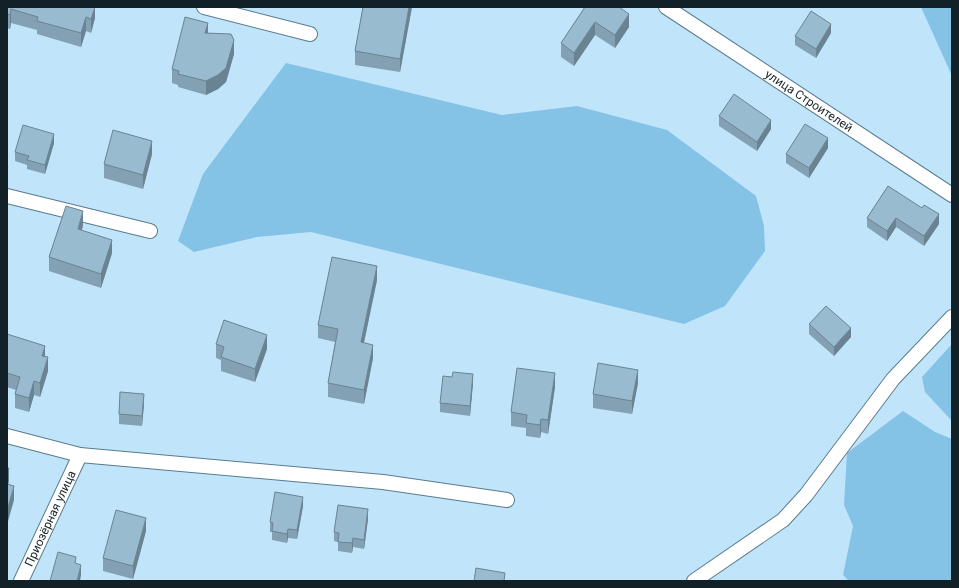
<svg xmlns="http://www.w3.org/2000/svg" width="959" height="588" viewBox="0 0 959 588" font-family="Roboto,sans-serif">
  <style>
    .green { fill: #84c2e6 }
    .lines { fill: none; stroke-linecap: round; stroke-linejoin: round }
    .minor-casing { stroke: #597b8e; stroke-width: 16 }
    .minor { stroke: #fff; stroke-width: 14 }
    .wall { fill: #83a1b3 }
    .shaded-wall { fill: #6a8392 }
    .building { fill: #98bbd0; stroke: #6a8392 }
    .labels { text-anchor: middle; stroke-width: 4; stroke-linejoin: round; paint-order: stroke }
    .street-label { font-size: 12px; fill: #122027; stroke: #fff }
  </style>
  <rect width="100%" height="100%" fill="#c0e5fb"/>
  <g class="green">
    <path d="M921,7h31v69z"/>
    <path d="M286,63l216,52 75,-9 90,24 89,66 8,30 1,25 -40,55 -41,18 -373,-92 -54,5 -63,15 -16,-11 25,-67z"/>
    <path d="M952,344v77l-27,-29 -3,-15z"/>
    <path d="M903,411l32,21 17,7v142h-103l-6,-6 10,-49 -9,-21 3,-52z"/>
  </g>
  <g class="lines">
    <g class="minor-casing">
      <g id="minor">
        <path d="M204,7l106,27"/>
        <path id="s1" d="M666,7l286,188"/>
        <path d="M7,196l143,35"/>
        <path d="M7,436l73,19 303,27 124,18"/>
        <path id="s2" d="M21,581l59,-126"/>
        <path d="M694,581l89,-61 23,-25 87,-116 59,-62"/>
      </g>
    </g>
    <use href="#minor" class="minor"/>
  </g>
  <g class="wall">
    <path d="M7,7h88v11l-4,15 -5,-2 -5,16 -44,-13v-4l-26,-7 -1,6 -3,-1z"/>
    <path d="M363,7h49l-12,65 -45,-7v-14z"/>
    <path d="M585,7l44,20 -14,21 -20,-13 -21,31 -13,-9v-14z"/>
    <path d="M208,33l26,21 -8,28 -8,7 -12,6 -28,-8v-2l-6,-2v-14z"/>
    <path d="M831,33l-15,25 -21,-13v-9z"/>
    <path d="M719,116l52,13 -14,22 -38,-25z"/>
    <path d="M54,143l-9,31 -18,-5v-4l-12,-4v-9z"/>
    <path d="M828,148l-19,30 -23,-15v-9z"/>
    <path d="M152,154l-9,35 -39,-11v-14z"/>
    <path d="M888,186l51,38 -15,22 -28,-19 -9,14 -20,-14v-9z"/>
    <path d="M83,225l-1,5 30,23 -11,35 -52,-17v-14z"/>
    <path d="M377,280l-13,63 9,15 -9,46 -36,-7v-14l7,-41 -17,-4v-13z"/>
    <path d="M809,324l42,13 -17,19 -25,-22z"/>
    <path d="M7,336l38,21 3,14 -8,26 -6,-2 -5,17 -14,-4v-14l1,-4 -9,-3z"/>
    <path d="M216,344l51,5 -12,33 -34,-11v-11l-5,-2z"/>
    <path d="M473,383l-3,33 -30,-4v-9z"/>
    <path d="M638,383l-6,31 -39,-6v-14z"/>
    <path d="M555,387l-7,47 -7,-2 -1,6 -14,-2v-8l-15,-2v-14z"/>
    <path d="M144,404l-2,22 -23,-2v-10z"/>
    <path d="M303,506l-6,33 -9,-1 -1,5 -15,-3v-8h-2v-10z"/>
    <path d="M368,519l-4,30 -11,-2 -1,6 -14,-2v-9l-4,-1v-9z"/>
    <path d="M146,531l-13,48 -30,-8v-13z"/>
  </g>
  <g class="shaded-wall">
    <path d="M95,7v11l-4,15v-14z"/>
    <path d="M409,7h3l-12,65v-13z"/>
    <path d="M11,9v14l-1,6v-14z"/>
    <path d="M629,14v13l-14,21v-13z"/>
    <path d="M86,17v14l-5,16v-14z"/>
    <path d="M595,22v13l-21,31v-13z"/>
    <path d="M208,23v14l-3,-4z"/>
    <path d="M831,24v9l-15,25v-9z"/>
    <path d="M234,40v14l-8,28 -8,7 -12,6v-14z"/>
    <path d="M771,120v9l-14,22v-9z"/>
    <path d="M54,134v9l-9,31v-9z"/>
    <path d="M828,138v10l-19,30v-10z"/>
    <path d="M152,141v13l-9,35v-14z"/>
    <path d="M83,211v14l-5,18v-14z"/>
    <path d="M939,214v10l-15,22v-10z"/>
    <path d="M896,218v9l-9,14v-10z"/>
    <path d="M112,240v13l-11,35v-14z"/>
    <path d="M377,266v14l-16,76v-14z"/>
    <path d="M851,328v9l-17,19v-9z"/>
    <path d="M267,335v14l-12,33v-13z"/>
    <path d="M373,345v13l-9,46v-14z"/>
    <path d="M45,346v14l-3,-4z"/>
    <path d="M48,357v14l-8,26v-14z"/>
    <path d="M638,370v13l-6,31v-13z"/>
    <path d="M555,373v14l-7,47v-14z"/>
    <path d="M473,374v9l-3,33v-10z"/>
    <path d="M34,381v14l-5,17v-14z"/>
    <path d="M144,394v10l-2,22v-10z"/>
    <path d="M541,419v13l-1,6v-13z"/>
    <path d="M9,468v14l-2,7v-14z"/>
    <path d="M14,486v14l-7,25v-14z"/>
    <path d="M303,497v9l-6,33v-9z"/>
    <path d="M368,509v10l-4,30v-9z"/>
    <path d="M146,518v13l-13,48v-13z"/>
    <path d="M288,529v9l-1,5v-9z"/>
    <path d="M353,538v9l-1,6v-10z"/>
    <path d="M81,565v10l-1,6h-3z"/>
  </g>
  <g class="building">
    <path d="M7,7h88l-4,12 -5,-2 -5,16 -44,-12 1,-4 -27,-8 -1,6 -3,-1z"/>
    <path d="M363,7h46l-9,52 -45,-8z"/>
    <path d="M585,7h34l10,7 -14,21 -20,-13 -21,31 -13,-10z"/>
    <path d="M811,11l20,13 -15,25 -21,-13z"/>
    <path d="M185,17l23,6 -3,10 26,1 3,6 -8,28 -8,7 -12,6 -28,-7 1,-3 -7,-2z"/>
    <path d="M734,94l37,26 -14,22 -38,-26z"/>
    <path d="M805,124l23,14 -19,30 -23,-14z"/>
    <path d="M23,125l31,9 -9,31 -18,-5 2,-4 -14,-4z"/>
    <path d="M113,130l39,11 -9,34 -39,-11z"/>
    <path d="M888,186l34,22 2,-3 15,9 -15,22 -28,-18 -9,13 -20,-13z"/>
    <path d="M66,206l17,5 -5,18 34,11 -11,34 -52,-17z"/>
    <path d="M332,257l45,9 -16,76 12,3 -9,45 -36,-7 10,-54 -20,-4z"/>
    <path d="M826,306l25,22 -17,19 -25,-23z"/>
    <path d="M224,320l43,15 -12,34 -34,-12 3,-10 -8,-3z"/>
    <path d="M7,334l38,12 -3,10 6,1 -8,26 -6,-2 -5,17 -14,-4 5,-17 -13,-4z"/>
    <path d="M598,363l40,7 -6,31 -39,-7z"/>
    <path d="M517,368l38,5 -7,47 -7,-1 -1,6 -14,-2 1,-8 -16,-3z"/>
    <path d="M453,372l20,2 -3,32 -30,-3 3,-27 9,1z"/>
    <path d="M120,392l24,2 -2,22 -23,-2z"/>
    <path d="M7,468h2l-2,7z"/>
    <path d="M7,484l7,2 -7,25z"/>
    <path d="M275,492l28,5 -6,33 -9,-1 -1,5 -15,-3 1,-8 -3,-1z"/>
    <path d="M338,505l30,4 -4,31 -11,-2 -1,5 -14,-1 1,-9 -5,-1z"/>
    <path d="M116,510l30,8 -13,48 -30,-8z"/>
    <path d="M58,552l18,5 -1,6 6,2 -4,16h-27z"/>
    <path d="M476,568l29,5 -1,8h-30z"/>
  </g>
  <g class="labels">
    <g class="street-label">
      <text dy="4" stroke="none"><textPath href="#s1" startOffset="171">улица Строителей</textPath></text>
      <text dy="4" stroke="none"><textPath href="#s2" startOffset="69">Приозёрная улица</textPath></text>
    </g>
  </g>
  <rect width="959" height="588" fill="none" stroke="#122027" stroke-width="16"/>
</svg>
